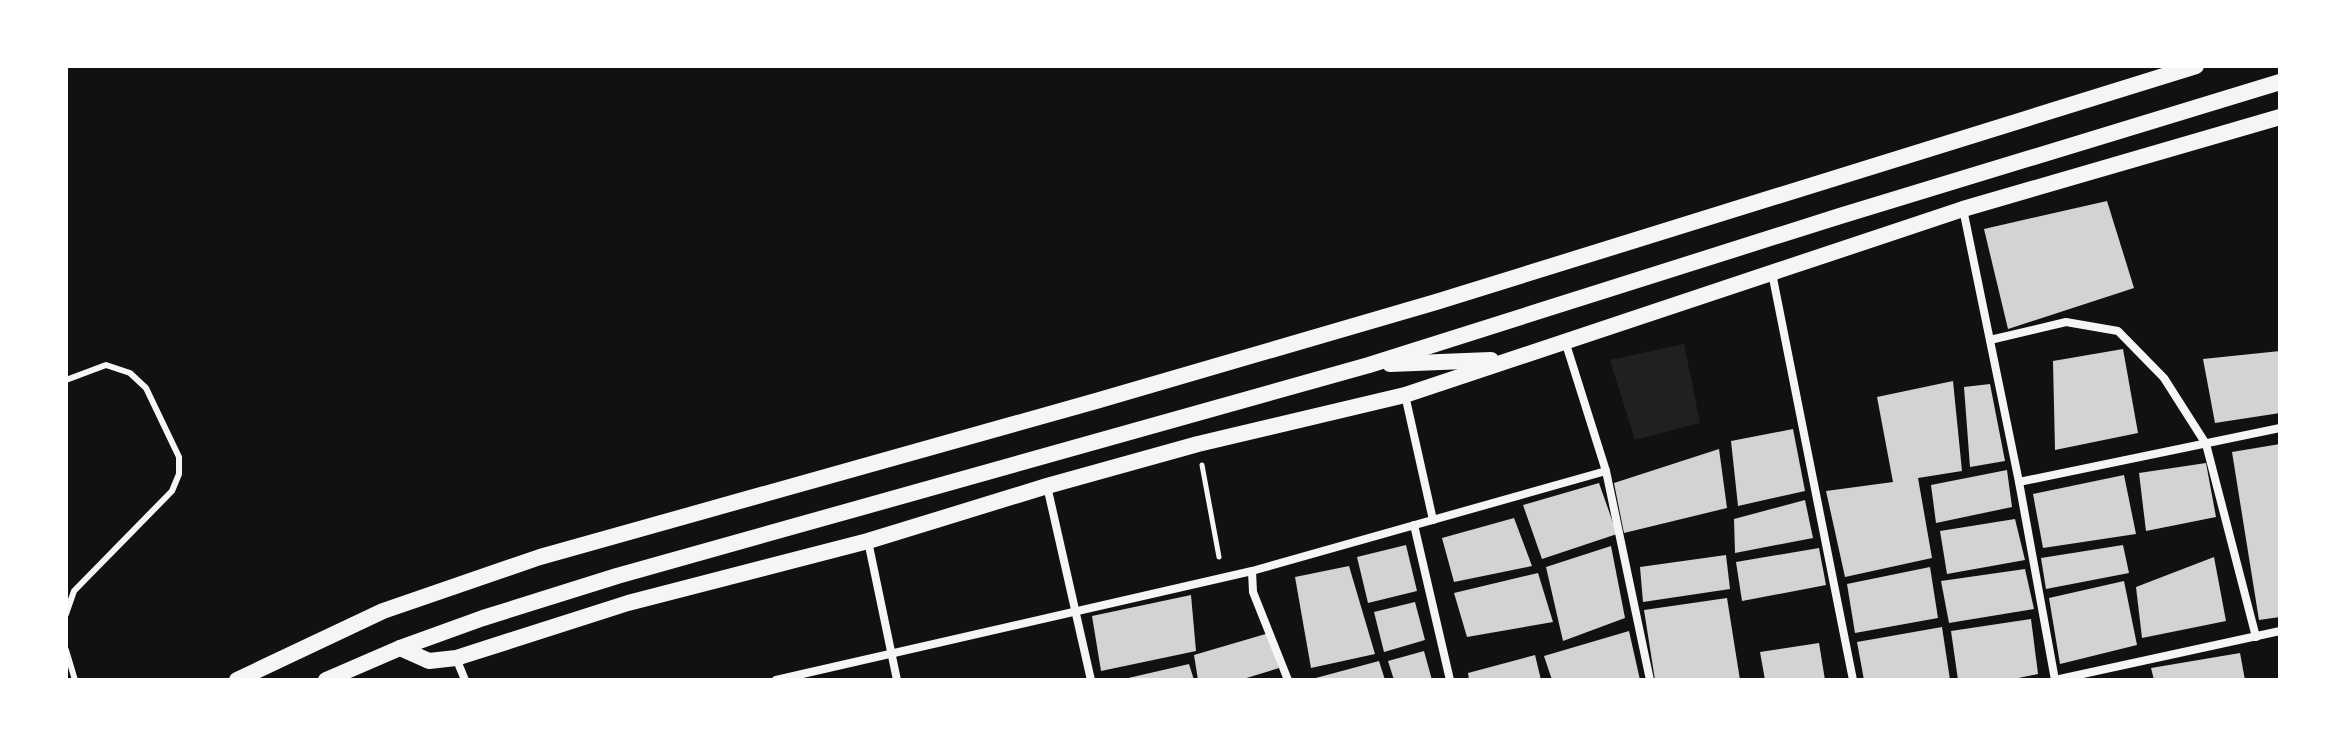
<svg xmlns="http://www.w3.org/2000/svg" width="2346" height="746" viewBox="0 0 2346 746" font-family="'Nunito Sans',sans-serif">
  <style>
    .green { fill: #202020 }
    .building { fill: #d3d3d3 }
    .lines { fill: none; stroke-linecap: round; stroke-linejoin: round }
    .path { stroke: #f5f5f5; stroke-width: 5 }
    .service { stroke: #f5f5f5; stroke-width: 6 }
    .minor { stroke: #f5f5f5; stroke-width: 8 }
    .secondary { stroke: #f5f5f5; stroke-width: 16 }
  </style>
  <rect width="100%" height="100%" fill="#111"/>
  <path class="green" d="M1684,344l16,79 -65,17 -25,-80z"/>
  <g class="building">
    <path d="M2107,201l27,87 -126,41 -24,-100z"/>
    <path d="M2123,349l15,84 -83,17 -2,-89z"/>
    <path d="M2280,351v62l-65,10 -12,-64z"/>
    <path d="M1953,381l9,90 -44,7 14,80 -87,19 -19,-86 67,-9 -16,-85z"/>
    <path d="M1990,384l15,77 -35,6 -6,-80z"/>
    <path d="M1793,429l12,62 -67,15 -7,-65z"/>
    <path d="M2280,444v173l-21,3 -27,-168z"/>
    <path d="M1719,449l8,59 -103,25 -10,-50z"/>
    <path d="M2206,463l10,54 -70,14 -7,-58z"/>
    <path d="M2007,470l5,37 -76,16 -5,-38z"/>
    <path d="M2124,475l12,59 -93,14 -10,-54z"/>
    <path d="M1599,483l18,51 -75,25 -19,-54z"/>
    <path d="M1805,500l8,38 -78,15 -1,-34z"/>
    <path d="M1514,518l18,48 -78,16 -12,-44z"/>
    <path d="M2015,519l10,41 -78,14 -7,-43z"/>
    <path d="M1406,545l11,46 -49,12 -11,-46z"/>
    <path d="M2123,545l6,28 -83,16 -5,-31z"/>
    <path d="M1611,546l14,72 -62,23 -17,-74z"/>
    <path d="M1819,548l7,37 -84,16 -6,-39z"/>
    <path d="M1726,555l4,34 -87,13 -3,-35z"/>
    <path d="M2214,557l12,64 -84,17 -6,-51z"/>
    <path d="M1349,566l26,88 -64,14 -16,-91z"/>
    <path d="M1930,567l8,51 -83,15 -8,-49z"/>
    <path d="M2025,569l9,40 -85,14 -8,-42z"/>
    <path d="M1538,573l15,49 -86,15 -13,-44z"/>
    <path d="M2124,581l13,64 -77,19 -11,-66z"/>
    <path d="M1191,595l5,56 -95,20 -9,-55z"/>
    <path d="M1727,598l13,82h-85l-11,-70z"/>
    <path d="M1415,602l10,38 -41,12 -10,-40z"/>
    <path d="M2031,619l7,55 -29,6h-51l-7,-49z"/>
    <path d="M1942,627l8,53h-86l-7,-38z"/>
    <path d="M1629,631l11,49h-88l-8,-24z"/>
    <path d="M1269,633l10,35 -39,12h-42l-4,-25z"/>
    <path d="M1819,643l6,37h-60l-5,-28z"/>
    <path d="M1424,651l8,29h-38l-6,-19z"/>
    <path d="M2240,653l5,27h-91l-3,-12z"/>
    <path d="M1535,655l6,25h-72l-1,-7z"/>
    <path d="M1379,661l6,19h-73v-1z"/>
    <path d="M1189,664l5,16h-70v-1z"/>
  </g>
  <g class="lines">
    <path class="path" d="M1202,465l17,92"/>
    <g class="service">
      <path d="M66,380l40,-15 24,8 16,15 33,69v17l-7,17 -98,100 -8,23"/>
      <path d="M66,650l9,30"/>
    </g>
    <g class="minor">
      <path d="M1963,209l56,273 36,198"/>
      <path d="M1772,273l81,407"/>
      <path d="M1990,340l76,-18 52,9 46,47 42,66 50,193"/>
      <path d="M1565,341l41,130 44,209"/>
      <path d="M1405,395l28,125"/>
      <path d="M2019,482l261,-54"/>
      <path d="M1047,486l44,194"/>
      <path d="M1414,525l36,155"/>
      <path d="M868,541l29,139"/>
      <path d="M1252,571l354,-100"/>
      <path d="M456,658l9,22"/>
      <path d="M776,680l476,-109 1,21 35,88"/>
      <path d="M2055,680l225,-49"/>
    </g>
    <g class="secondary">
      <path d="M1390,364l101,-4"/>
      <path d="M400,648l29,13 27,-3 172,-55 240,-62 179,-55 151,-42 207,-49 558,-186 317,-92"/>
      <path d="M237,680l146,-69 157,-54 556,-156 340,-99 760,-236"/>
      <path d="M326,680l74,-32 83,-30 134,-42 752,-211 471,-149 440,-134"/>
    </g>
  </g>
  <rect width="2346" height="746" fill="none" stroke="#ffffff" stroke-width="136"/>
</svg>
